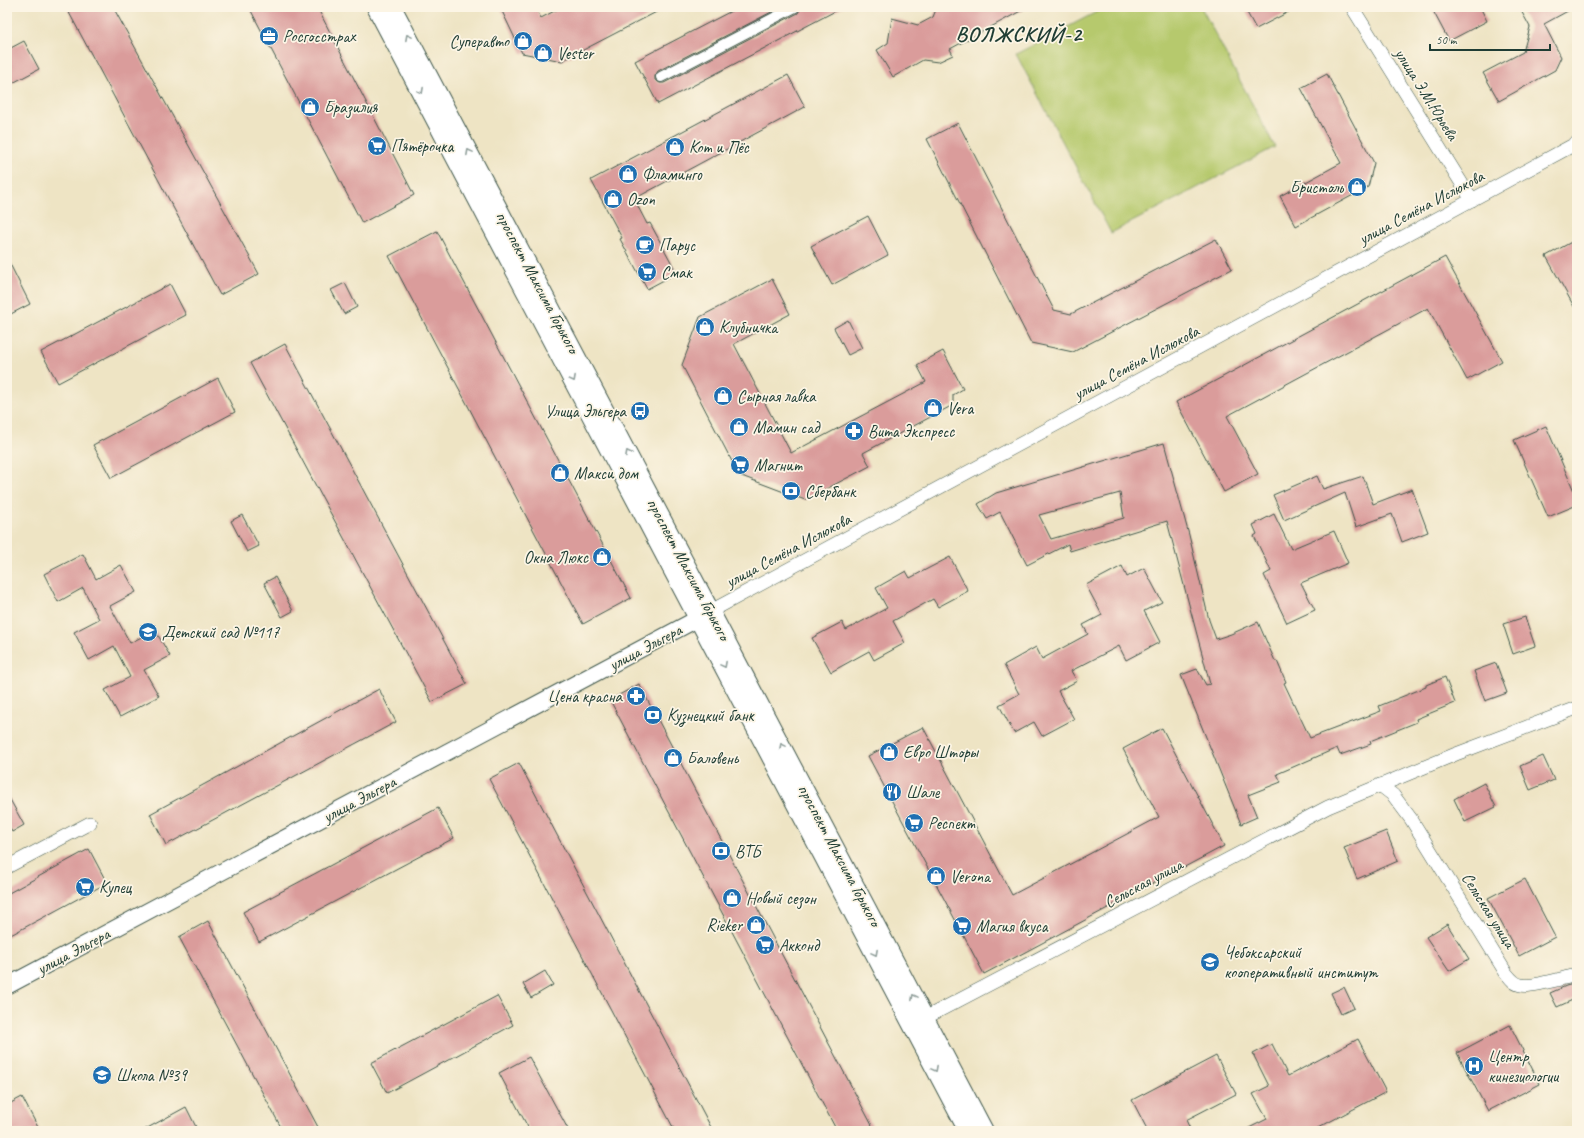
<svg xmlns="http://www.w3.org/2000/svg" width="1584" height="1138" viewBox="0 0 1584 1138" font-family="Caveat,sans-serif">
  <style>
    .green { fill: #b6c96d; stroke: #6a8350 }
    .building { fill: #da9c9b; fill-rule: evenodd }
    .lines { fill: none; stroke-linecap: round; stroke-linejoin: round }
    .pedestrian-casing { stroke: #3e564a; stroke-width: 12 }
    .minor-casing { stroke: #3e564a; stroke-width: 14 }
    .tertiary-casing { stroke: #3e564a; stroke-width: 18 }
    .secondary-casing { stroke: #3e564a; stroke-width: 20 }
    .pedestrian { stroke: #fff; stroke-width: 10 }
    .minor { stroke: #fff; stroke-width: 13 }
    .tertiary { stroke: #fff; stroke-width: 16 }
    .secondary { stroke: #fff; stroke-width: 18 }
    .oneway { stroke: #8f9e9a }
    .labels { text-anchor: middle; stroke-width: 3.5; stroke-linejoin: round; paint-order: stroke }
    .poi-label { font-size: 17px; fill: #1f3d34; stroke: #fcf5e5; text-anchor: start }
    .street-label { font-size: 17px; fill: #1f3d34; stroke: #fcf5e5 }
    .district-label { font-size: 21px; font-weight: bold; letter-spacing: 1px; fill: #1f3d34; stroke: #fcf5e5 }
  </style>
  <rect width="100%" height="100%" fill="#fcf5e5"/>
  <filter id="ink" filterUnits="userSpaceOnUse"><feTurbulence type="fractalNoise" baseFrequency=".025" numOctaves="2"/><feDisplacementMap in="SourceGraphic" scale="8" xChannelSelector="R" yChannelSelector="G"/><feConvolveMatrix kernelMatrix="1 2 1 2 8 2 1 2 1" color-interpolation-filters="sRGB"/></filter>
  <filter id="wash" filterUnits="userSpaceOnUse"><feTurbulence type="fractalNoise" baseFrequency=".012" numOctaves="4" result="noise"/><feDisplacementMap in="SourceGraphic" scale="16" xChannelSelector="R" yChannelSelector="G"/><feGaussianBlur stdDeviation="0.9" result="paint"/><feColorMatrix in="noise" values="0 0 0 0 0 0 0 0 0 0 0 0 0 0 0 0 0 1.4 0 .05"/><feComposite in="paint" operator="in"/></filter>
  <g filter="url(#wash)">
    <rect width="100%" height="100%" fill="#eee4c4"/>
    <path class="green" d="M1106,7h95l74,140 -164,86 -95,-179z"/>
    <g id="blocks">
      <g class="building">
        <path d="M66,7h47l146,267 -39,21z"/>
        <path d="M249,7h68l97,188 -52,28z"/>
        <path d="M500,7h35l6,11 21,-11h104l-104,54 -40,-8z"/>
        <path d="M739,7h42l-123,64 -3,5v4l5,3h4l134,-70 3,-6h42l-185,97 -23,-43z"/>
        <path d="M937,7h91l-78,42 3,6 -15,7 -15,-2 -30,17 -16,-27 11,-7 4,-25 26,7 15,-8z"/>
        <path d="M1244,7h54l-42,22z"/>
        <path d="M1431,7h49l7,14 -38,20z"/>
        <path d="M1519,7h56l-31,17 17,33 -6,13 -56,31 -16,-28 40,-21 7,-25z"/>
        <path d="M24,41l15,28 -32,17v-36z"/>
        <path d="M1327,74l47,89 -6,24 -72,39 -16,-30 61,-33 -40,-75z"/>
        <path d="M788,75l17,32 -171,92 13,25 3,-1 27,50 -30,16 -27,-50 2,-1 -31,-58z"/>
        <path d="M958,123l96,187 17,4 145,-75 16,30 -159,83 -42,-9 -104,-204z"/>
        <path d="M868,216l20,39 -56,30 -21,-39z"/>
        <path d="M437,231l194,367 -48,26 -194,-368z"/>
        <path d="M1577,239v73l-31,-56z"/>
        <path d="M1445,257l57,104 -35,19 -39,-72 -201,108 31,58 -34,18 -48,-90z"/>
        <path d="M7,258l23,46 -23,12z"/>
        <path d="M772,279l18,35 -56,30 57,109 135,-71 -9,-17 26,-14 20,38 -10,6v10l-90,48 7,13 -65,34 -66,-25 -57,-110 18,-48z"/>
        <path d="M345,283l12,24 -13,7 -13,-24z"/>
        <path d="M170,284l16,31 -128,68 -17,-31z"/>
        <path d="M848,320l14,28 -14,7 -14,-27z"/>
        <path d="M285,344l182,340 -35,18 -182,-339z"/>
        <path d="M218,378l17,34 -124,66 -18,-33z"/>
        <path d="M1546,426l31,72v7l-29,12 -34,-77z"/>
        <path d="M1164,443l25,92 20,85 7,19 15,-5 27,-12 17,39h2l9,21 -2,1 26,55 71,-27 -2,-5 47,-19v-2l19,-8 10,26 -39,16 1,3 -47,19 1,3 -31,11 -3,-7 -60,26 4,8 -33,13 9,22 -16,7 -60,-149 16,-6 9,16 4,-1 -43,-163 -97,30 -2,-7 -41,21 -27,-53 -13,7 -9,-15 18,-11zM1120,493l4,25 -73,21 -12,-24z"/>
        <path d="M1317,476l6,13 40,-13 10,28 39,-15 16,43 -26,10 -10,-28 -36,13 -11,-34 -61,27 -11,-25z"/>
        <path d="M1274,514l17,35 43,-18 14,32 -47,20 14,27 -28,13 -23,-48 7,-4 -17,-35 3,-2 -4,-9z"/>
        <path d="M242,515l17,31 -12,6 -16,-31z"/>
        <path d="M83,554l13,25 25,-14 15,27 -26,14 20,37 25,-13 15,26 -26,14 15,26 -39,21 -15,-27 25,-13 -16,-31 -25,14 -15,-28 25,-13 -16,-31 -25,14 -14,-28z"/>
        <path d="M950,557l18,34 -30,16 -5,-8 -40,22 12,22 -31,17 -5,-9 -38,21 -19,-34 30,-16 4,8 41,-22 -11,-20 30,-17 4,7z"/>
        <path d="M1122,566l5,11 17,-9 18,34 -18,9 16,31 -34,18 -7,-14 -48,25 6,10 -19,10 16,28 -32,17 -8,-14 -20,11 -15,-28 20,-11 -15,-29 32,-18 6,12 46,-25 -5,-9 19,-10 -16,-30z"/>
        <path d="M275,577l18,34 -11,6 -18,-34z"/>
        <path d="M1525,617l10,29 -22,8 -10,-30z"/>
        <path d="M1496,663l11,30 -22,8 -11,-30z"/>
        <path d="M639,684l236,447h-38l-227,-431z"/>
        <path d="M379,689l17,33 -230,123 -16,-31z"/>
        <path d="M923,727l89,168 147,-78 -36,-68 39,-21 62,118 -240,128 -116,-218z"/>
        <path d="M1543,756l11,24 -24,10 -10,-24z"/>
        <path d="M519,763l194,368h-38l-186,-352z"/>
        <path d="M1484,783l12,24 -31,15 -11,-23z"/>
        <path d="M7,794l17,31 -12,7 -5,-9z"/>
        <path d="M438,808l16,30 -195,104 -16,-30z"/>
        <path d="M1386,831l12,30 -41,18 -13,-31z"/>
        <path d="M89,849l18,34 -100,54v-43z"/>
        <path d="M1525,879l30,58 -36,19 -31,-58z"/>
        <path d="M208,921l110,206 -8,4h-27l-104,-194z"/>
        <path d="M1447,924l22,35 -20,12 -23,-34z"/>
        <path d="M545,971l8,14 -22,13 -8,-14z"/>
        <path d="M1577,983v15l-20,9 -7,-14 16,-7z"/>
        <path d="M1344,987l10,21 -13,6 -10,-21z"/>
        <path d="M497,996l16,29 -126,68 -16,-30z"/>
        <path d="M1510,1025l30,59 -52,27 -31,-58z"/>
        <path d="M1358,1039l28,53 -74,39h-69l24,-12 -14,-25 16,-8 -16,-32 19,-10 16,32z"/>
        <path d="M1216,1056l20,38 -50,26 5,11h-43l-16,-31z"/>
        <path d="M529,1057l40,74h-39l-31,-58z"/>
        <path d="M22,1097l18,34h-33v-26z"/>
        <path d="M186,1107l12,24h-56z"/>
      </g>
    </g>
  </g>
  <g filter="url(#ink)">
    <use href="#blocks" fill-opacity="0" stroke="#3e564a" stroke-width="1"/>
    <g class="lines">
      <g class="pedestrian-casing">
        <path id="pedestrian" d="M661,77l134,-70"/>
      </g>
      <g class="minor-casing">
        <g id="minor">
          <path d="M1352,7l120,193"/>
          <path d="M711,611l866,-468"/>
          <path d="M1380,785l13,10 18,24 95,154c4,5 8,11 15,12 9,3 45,-8 56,-10"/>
          <path d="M7,867l83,-44"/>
          <path d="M925,1018l403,-211 128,-53 121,-46"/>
        </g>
      </g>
      <g class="tertiary-casing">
        <path id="tertiary" d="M7,986l692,-368"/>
      </g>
      <g class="secondary-casing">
        <g id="secondary">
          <path d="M376,7l592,1124"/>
          <path d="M392,7l592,1124"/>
        </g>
      </g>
      <use href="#pedestrian" class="pedestrian"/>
      <use href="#minor" class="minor"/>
      <use href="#tertiary" class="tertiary"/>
      <use href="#secondary" class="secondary"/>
    </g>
    <defs><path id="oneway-chevron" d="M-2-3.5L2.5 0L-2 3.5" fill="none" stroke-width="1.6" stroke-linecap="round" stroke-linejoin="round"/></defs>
    <g class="oneway">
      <use href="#oneway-chevron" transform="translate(408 37) rotate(-118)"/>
      <use href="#oneway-chevron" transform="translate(421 91) rotate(62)"/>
      <use href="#oneway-chevron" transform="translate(469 152) rotate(-118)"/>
      <use href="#oneway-chevron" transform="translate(573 379) rotate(62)"/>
      <use href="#oneway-chevron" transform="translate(628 453) rotate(-118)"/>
      <use href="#oneway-chevron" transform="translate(724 665) rotate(62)"/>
      <use href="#oneway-chevron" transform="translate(782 746) rotate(-118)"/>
      <use href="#oneway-chevron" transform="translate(875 953) rotate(62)"/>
      <use href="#oneway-chevron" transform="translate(914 997) rotate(-118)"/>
      <use href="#oneway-chevron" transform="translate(935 1069) rotate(62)"/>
    </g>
  </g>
  <defs>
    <g id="office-disc" transform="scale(1)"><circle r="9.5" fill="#1f6fb2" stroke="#fcf5e5"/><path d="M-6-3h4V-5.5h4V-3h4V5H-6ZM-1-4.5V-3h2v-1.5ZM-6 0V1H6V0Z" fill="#fff"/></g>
    <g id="shop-disc" transform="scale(1)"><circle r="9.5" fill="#1f6fb2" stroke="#fcf5e5"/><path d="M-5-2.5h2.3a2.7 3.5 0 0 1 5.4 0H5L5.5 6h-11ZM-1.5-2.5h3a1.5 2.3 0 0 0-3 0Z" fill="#fff"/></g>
    <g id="supermarket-disc" transform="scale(1)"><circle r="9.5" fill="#1f6fb2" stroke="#fcf5e5"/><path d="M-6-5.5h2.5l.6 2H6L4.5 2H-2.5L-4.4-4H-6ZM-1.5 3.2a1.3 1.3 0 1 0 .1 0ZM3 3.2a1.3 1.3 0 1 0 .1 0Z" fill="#fff"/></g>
    <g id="cafe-disc" transform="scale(1)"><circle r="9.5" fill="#1f6fb2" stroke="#fcf5e5"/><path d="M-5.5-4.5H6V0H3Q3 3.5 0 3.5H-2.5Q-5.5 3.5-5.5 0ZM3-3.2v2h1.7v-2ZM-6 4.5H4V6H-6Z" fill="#fff"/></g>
    <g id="bus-disc" transform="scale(1)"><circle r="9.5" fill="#1f6fb2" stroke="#fcf5e5"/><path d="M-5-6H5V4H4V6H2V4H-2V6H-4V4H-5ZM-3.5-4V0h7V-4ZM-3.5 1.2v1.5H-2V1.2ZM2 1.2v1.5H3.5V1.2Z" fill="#fff"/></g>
    <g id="pharmacy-disc" transform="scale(1)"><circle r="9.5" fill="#1f6fb2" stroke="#fcf5e5"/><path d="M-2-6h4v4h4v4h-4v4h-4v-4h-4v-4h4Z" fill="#fff"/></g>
    <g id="bank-disc" transform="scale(1)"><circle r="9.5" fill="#1f6fb2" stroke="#fcf5e5"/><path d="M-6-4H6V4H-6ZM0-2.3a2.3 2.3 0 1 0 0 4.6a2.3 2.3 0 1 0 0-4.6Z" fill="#fff"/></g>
    <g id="school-disc" transform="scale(1)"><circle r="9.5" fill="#1f6fb2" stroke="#fcf5e5"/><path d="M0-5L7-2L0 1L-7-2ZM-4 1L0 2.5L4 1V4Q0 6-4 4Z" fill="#fff"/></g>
    <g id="restaurant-disc" transform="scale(1)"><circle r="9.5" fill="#1f6fb2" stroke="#fcf5e5"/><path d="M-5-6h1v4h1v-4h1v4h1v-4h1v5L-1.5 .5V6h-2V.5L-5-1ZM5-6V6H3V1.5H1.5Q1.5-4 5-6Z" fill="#fff"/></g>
    <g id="university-disc" transform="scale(1)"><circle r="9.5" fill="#1f6fb2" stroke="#fcf5e5"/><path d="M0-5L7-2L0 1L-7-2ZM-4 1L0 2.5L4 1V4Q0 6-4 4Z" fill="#fff"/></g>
    <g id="hospital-disc" transform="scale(1)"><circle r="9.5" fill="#1f6fb2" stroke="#fcf5e5"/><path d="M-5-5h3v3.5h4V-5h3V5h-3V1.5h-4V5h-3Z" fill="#fff"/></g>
  </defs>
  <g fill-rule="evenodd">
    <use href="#office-disc" x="269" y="36"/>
    <use href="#shop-disc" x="523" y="41"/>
    <use href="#shop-disc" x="543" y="53"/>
    <use href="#shop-disc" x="310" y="107"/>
    <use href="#supermarket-disc" x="377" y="146"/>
    <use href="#shop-disc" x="675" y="147"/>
    <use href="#shop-disc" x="628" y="174"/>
    <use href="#shop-disc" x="1357" y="187"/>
    <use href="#shop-disc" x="613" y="199"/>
    <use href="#cafe-disc" x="645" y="245"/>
    <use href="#supermarket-disc" x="647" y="272"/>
    <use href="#shop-disc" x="705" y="327"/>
    <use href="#shop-disc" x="723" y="396"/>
    <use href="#shop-disc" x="933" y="408"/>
    <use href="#bus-disc" x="640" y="411"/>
    <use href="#shop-disc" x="739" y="427"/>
    <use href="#pharmacy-disc" x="854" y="431"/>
    <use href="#supermarket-disc" x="740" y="465"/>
    <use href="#shop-disc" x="560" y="473"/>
    <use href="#bank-disc" x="791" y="491"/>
    <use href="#shop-disc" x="602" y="557"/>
    <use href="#school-disc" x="148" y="632"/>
    <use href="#pharmacy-disc" x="636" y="696"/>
    <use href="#bank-disc" x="653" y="715"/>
    <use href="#shop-disc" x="889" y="752"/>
    <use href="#shop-disc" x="673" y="758"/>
    <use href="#restaurant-disc" x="892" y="792"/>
    <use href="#supermarket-disc" x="914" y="823"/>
    <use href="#bank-disc" x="721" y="851"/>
    <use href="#shop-disc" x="936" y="876"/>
    <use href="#supermarket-disc" x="85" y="887"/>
    <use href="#shop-disc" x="732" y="898"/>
    <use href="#shop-disc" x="756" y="925"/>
    <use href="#supermarket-disc" x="962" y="926"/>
    <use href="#supermarket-disc" x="765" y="945"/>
    <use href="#university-disc" x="1210" y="962"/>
    <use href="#hospital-disc" x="1474" y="1066"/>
    <use href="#school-disc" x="102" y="1075"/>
  </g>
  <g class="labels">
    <g class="poi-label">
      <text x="283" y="42">Росгосстрах</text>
      <text x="509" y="47" text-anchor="end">Суперавто</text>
      <text x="557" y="59">Vester</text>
      <text x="324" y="113">Бразилия</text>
      <text x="391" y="152">Пятёрочка</text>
      <text x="689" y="153">Кот и Пёс</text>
      <text x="642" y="180">Фламинго</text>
      <text x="1343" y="193" text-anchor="end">Бристоль</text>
      <text x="627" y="205">Ozon</text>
      <text x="659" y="251">Парус</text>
      <text x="661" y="278">Смак</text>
      <text x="719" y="333">Клубничка</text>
      <text x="737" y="402">Сырная лавка</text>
      <text x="947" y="414">Vera</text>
      <text x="626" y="417" text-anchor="end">Улица Эльгера</text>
      <text x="753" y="433">Мамин сад</text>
      <text x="868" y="437">Вита Экспресс</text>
      <text x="754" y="471">Магнит</text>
      <text x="574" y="479">Макси дом</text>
      <text x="805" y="497">Сбербанк</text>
      <text x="588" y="563" text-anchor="end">Окна Люкс</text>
      <text x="162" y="638">Детский сад №117</text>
      <text x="622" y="702" text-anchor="end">Цена красна</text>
      <text x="667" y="721">Кузнецкий банк</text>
      <text x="903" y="758">Евро Шторы</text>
      <text x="687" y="764">Баловень</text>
      <text x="906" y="798">Шале</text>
      <text x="928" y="829">Респект</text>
      <text x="735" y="857">ВТБ</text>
      <text x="950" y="882">Verona</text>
      <text x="99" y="893">Купец</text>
      <text x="746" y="904">Новый сезон</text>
      <text x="742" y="931" text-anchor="end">Rieker</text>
      <text x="976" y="932">Магия вкуса</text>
      <text x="779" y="951">Акконд</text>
      <text x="1224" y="958">Чебоксарский<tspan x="1224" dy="20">кооперативный институт</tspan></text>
      <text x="1488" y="1062">Центр<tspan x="1488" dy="20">кинезиологии</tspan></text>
      <text x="116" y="1081">Школа №39</text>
    </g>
    <g class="street-label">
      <text transform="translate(1427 94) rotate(58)" y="6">улица Э.М.Юрьева</text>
      <text transform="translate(1421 207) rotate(-28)" y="6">улица Семёна Ислюкова</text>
      <text transform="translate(538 282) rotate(62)" y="6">проспект Максима Горького</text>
      <text transform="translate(1136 362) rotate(-28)" y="6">улица Семёна Ислюкова</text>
      <text transform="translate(788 550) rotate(-28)" y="6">улица Семёна Ислюкова</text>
      <text transform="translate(689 569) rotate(62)" y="6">проспект Максима Горького</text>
      <text transform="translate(645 647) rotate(-28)" y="6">улица Эльгера</text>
      <text transform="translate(359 799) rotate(-28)" y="6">улица Эльгера</text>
      <text transform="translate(840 855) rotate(62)" y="6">проспект Максима Горького</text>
      <text transform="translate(1143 883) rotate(-28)" y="6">Сельская улица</text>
      <text transform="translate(1489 910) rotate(58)" y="6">Сельская улица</text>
      <text transform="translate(73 951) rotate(-28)" y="6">улица Эльгера</text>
    </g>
    <g class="district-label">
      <text x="1019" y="41">ВОЛЖСКИЙ-2</text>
    </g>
  </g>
  <rect width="1584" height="1138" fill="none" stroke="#fcf5e5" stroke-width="24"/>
  <path d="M1430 44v6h120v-6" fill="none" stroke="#1f3d34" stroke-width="2"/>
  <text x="1436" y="44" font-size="12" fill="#1f3d34" stroke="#fcf5e5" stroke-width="3" paint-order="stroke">50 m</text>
</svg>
